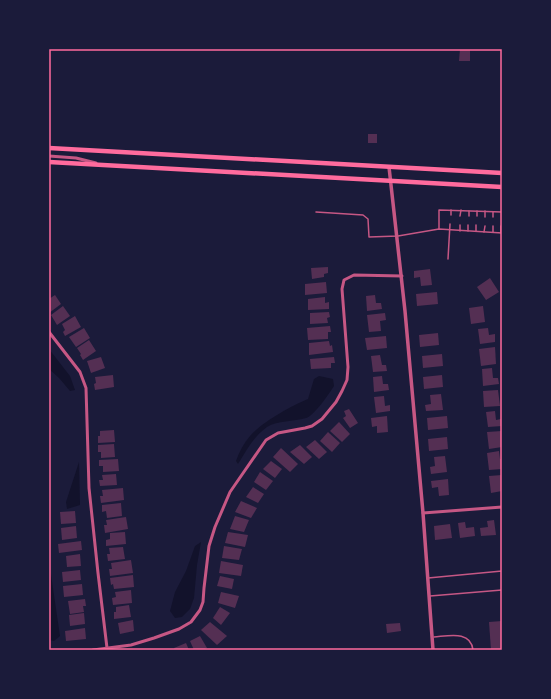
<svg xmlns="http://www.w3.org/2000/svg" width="551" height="699" viewBox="0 0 551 699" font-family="Arial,sans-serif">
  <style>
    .water { fill: #12122b }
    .building { fill: #542f53 }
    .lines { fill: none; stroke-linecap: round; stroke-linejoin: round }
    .service { stroke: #c65784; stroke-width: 1.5 }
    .minor { stroke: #c65784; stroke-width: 3 }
    .tertiary { stroke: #c65784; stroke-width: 3.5 }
    .trunk { stroke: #ff6b9d; stroke-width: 4.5 }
    .neatline { fill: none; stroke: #ff6b9d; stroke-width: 1.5 }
  </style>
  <rect width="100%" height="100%" fill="#1b1b3a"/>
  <g class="water">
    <path d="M49,349l21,27 5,14 -5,1 -11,-13 -10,-9z"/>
    <path d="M319,376l14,3 1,7c-5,8 -20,30 -28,32 -13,4 -28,2 -39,9 -14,10 -20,23 -29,37l-2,-3c3,-9 8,-18 14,-25 12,-14 41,-30 58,-37l6,-20z"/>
    <path d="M79,462l1,43 -13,4 -1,-7z"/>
    <path d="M201,542l-4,23 -3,33 -4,11 -8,8 -7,1 -5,-7 5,-19 11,-21 9,-25z"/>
    <path d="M49,561l11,75 -6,5 -5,-1z"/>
  </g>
  <g class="building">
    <path d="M460,49h10v12h-11z"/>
    <rect x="368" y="134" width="9" height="9"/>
    <path d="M328,267v6l-4,1v3l-12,2 -1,-11z"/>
    <path d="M430,269l2,16 -11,1 -1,-9 -6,1v-7z"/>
    <path d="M490,278l9,14 -13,8 -9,-13z"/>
    <path d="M326,282l1,11 -22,2v-11z"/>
    <path d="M437,292l1,12 -21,2 -1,-12z"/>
    <path d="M55,295l6,9 -12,9v-14z"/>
    <path d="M375,295l1,8h5l1,6 -15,2 -1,-15z"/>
    <path d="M325,297v6l4,-1v7l-21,1v-11z"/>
    <path d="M63,306l7,10 -13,9 -6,-10z"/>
    <path d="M483,306l2,16 -14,2 -2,-16z"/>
    <path d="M329,312l1,5 -3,1 1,5 -18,1v-11z"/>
    <path d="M385,313l1,7 -6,1 1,10 -12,1 -2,-17z"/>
    <path d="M75,316l6,11 -16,9 -2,-4 2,-2 -3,-6z"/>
    <path d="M330,326l1,6h-3v7l-20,1 -1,-12z"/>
    <path d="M84,328l6,10 -14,9 -7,-10z"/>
    <path d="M488,328l1,7 6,-1v8l-15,2 -2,-15z"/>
    <path d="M438,333l1,12 -19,2 -1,-12z"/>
    <path d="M386,336l1,12 -20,2 -2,-12z"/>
    <path d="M89,340l7,11 -13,9 -3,-5 1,-1 -4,-6z"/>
    <path d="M329,341l1,5 2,-1 1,7 -24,3v-12z"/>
    <path d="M495,347l1,17 -15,2 -2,-17z"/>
    <path d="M442,354l1,12 -20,2 -1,-12z"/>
    <path d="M380,355l2,10h4l1,6 -14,1 -2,-16z"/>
    <path d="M101,357l4,11 -14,5 -4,-12z"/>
    <path d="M334,357l1,6h-4v5l-20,1 -1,-10z"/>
    <path d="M492,368l1,10h5l1,6 -16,2 -1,-17z"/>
    <path d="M113,375l1,12 -19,3 -1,-6 2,-1 -1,-6z"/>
    <path d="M442,375l1,12 -19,2 -1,-12z"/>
    <path d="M382,376l1,8h5l1,6 -15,2 -1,-15z"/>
    <path d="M498,390l2,16 -16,1 -1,-16z"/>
    <path d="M441,394l2,16 -17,1 -1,-6 6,-1 -1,-9z"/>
    <path d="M384,396l1,10 5,-1v6l-14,2 -2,-16z"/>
    <path d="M349,409l9,14 -8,5 -7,-10 3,-2 -2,-5z"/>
    <path d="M495,411l1,9 5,-1 1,7 -14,1 -2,-15z"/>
    <path d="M387,416l1,16 -11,1v-7l-5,1 -1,-9z"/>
    <path d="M447,416l1,12 -20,2 -1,-12z"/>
    <path d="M339,422l11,12 -8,8 -12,-11z"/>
    <path d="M114,430l1,12 -17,1v-7h2v-5z"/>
    <path d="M502,431v16l-13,2 -2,-17z"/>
    <path d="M328,432l12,11 -8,9 -12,-11z"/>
    <path d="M447,437l1,12 -19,2 -1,-12z"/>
    <path d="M315,440l12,12 -8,7 -13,-12z"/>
    <path d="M114,444l1,13 -14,1v-6h-3v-7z"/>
    <path d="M300,445l12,12 -8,7 -14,-12z"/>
    <path d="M281,448l17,16 -8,8 -17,-15z"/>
    <path d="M499,451l1,8h2v10l-13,1 -2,-17z"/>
    <path d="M445,456l2,16 -16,2 -1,-7 5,-1 -1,-9z"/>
    <path d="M118,459l1,12 -16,1v-6h-4v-6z"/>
    <path d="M271,461l11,8 -7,9 -12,-9z"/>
    <path d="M260,472l13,9 -7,9 -12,-8z"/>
    <path d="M116,474l1,11 -17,1 -1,-6h4l-1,-5z"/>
    <path d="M502,475v16l-11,2 -2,-17z"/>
    <path d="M448,479l1,16 -10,1 -1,-9 -6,1 -1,-7z"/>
    <path d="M253,487l11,7 -6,9 -12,-6z"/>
    <path d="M123,488l1,12 -23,3 -1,-7h3l-1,-6z"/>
    <path d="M241,501l16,7 -6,10 -16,-6z"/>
    <path d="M121,503l1,13 -15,2 -1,-7 -4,1v-7z"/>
    <path d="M75,511l1,12 -15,1 -1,-12z"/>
    <path d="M235,516l14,4 -5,12 -14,-3z"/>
    <path d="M126,517l2,12 -23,4 -1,-8h3l-1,-5z"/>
    <path d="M494,520l2,15 -15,1 -1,-8 8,-1 -1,-6z"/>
    <path d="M465,522l1,6 8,-1 1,9 -15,2 -2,-15z"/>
    <path d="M450,524l2,14 -17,2 -1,-14z"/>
    <path d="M76,526l1,12 -15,2 -1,-12z"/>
    <path d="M125,532l1,12 -20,2v-6l4,-1v-6z"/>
    <path d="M228,532l20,3 -3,12 -20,-4z"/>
    <path d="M81,541l1,9 -23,3 -1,-9z"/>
    <path d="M224,546l18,3 -3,11 -17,-2z"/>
    <path d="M123,547l2,12 -17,2 -1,-7h3l-1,-6z"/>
    <path d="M80,554l1,12 -14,1 -1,-11z"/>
    <path d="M131,560l2,13 -23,3 -1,-7h3l-1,-6z"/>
    <path d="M221,561l22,4 -2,11 -22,-3z"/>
    <path d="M80,570l1,10 -18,2 -1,-10z"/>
    <path d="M133,575l1,12 -20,2 -1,-5 -2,1 -1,-7z"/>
    <path d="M220,576l14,3 -2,10 -15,-3z"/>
    <path d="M82,584l1,11 -19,2 -1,-11z"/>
    <path d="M131,590l1,13 -19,2 -1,-7 4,-1 -1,-5z"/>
    <path d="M221,592l18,4 -4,12 -17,-5z"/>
    <path d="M85,599l1,7h-3l1,6 -14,2 -2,-13z"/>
    <path d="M129,605l2,12 -17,2v-7h2v-5z"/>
    <path d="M220,607l10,6 -9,12 -8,-7z"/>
    <path d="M84,613l1,11 -15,2 -1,-11z"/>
    <path d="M133,620l1,11 -14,3 -2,-11z"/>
    <path d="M502,621v29h-11l-2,-28z"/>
    <path d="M210,622l17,14 -10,9 -16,-15z"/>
    <path d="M400,623l1,8 -14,2 -1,-9z"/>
    <path d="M85,628l1,11 -20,2 -1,-10z"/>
    <path d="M200,636l7,12 -5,2h-8l-4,-9z"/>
    <path d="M186,643l3,7h-14l-1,-2z"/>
  </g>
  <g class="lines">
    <g class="service">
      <path d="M316,212l47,3 5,4 1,18 29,-1 41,-7 63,4"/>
      <path d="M451,215v-5"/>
      <path d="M460,216l1,-6"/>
      <path d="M469,216v-5"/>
      <path d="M477,216v-5"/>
      <path d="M485,217v-6"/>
      <path d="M493,217v-5"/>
      <path d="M502,218v-4"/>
      <path d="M439,229v-19l63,2"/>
      <path d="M460,231v-6"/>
      <path d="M468,231v-6"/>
      <path d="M476,231v-6"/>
      <path d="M484,232l1,-6"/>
      <path d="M493,232v-6"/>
      <path d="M501,232v-6"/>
      <path d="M448,259l2,-35"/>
      <path d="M428,578l74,-7"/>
      <path d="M430,596l72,-6"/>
      <path d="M434,637c14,-1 37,-7 39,13"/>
    </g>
    <g class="minor">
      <path d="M49,156l27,2 20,5"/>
      <path d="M49,332l31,40 6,16 3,100 9,85 9,75"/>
      <path d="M423,513l79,-6"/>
      <path d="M93,650l38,-5 23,-7 25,-9 12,-7 9,-12 3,-8 1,-14 5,-42 6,-19 15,-35 36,-52 12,-7 27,-5 7,-2 10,-7 14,-17 6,-11 5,-11 1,-13 -6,-78 2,-9 10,-5 48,1"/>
    </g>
    <path class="tertiary" d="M389,167l16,144 18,202 10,137"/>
    <g class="trunk">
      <path d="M49,148l453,25"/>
      <path d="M49,162l453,25"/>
    </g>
  </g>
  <rect width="551" height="699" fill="none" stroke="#1b1b3a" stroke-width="100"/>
  <rect x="50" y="50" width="451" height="599" class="neatline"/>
</svg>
